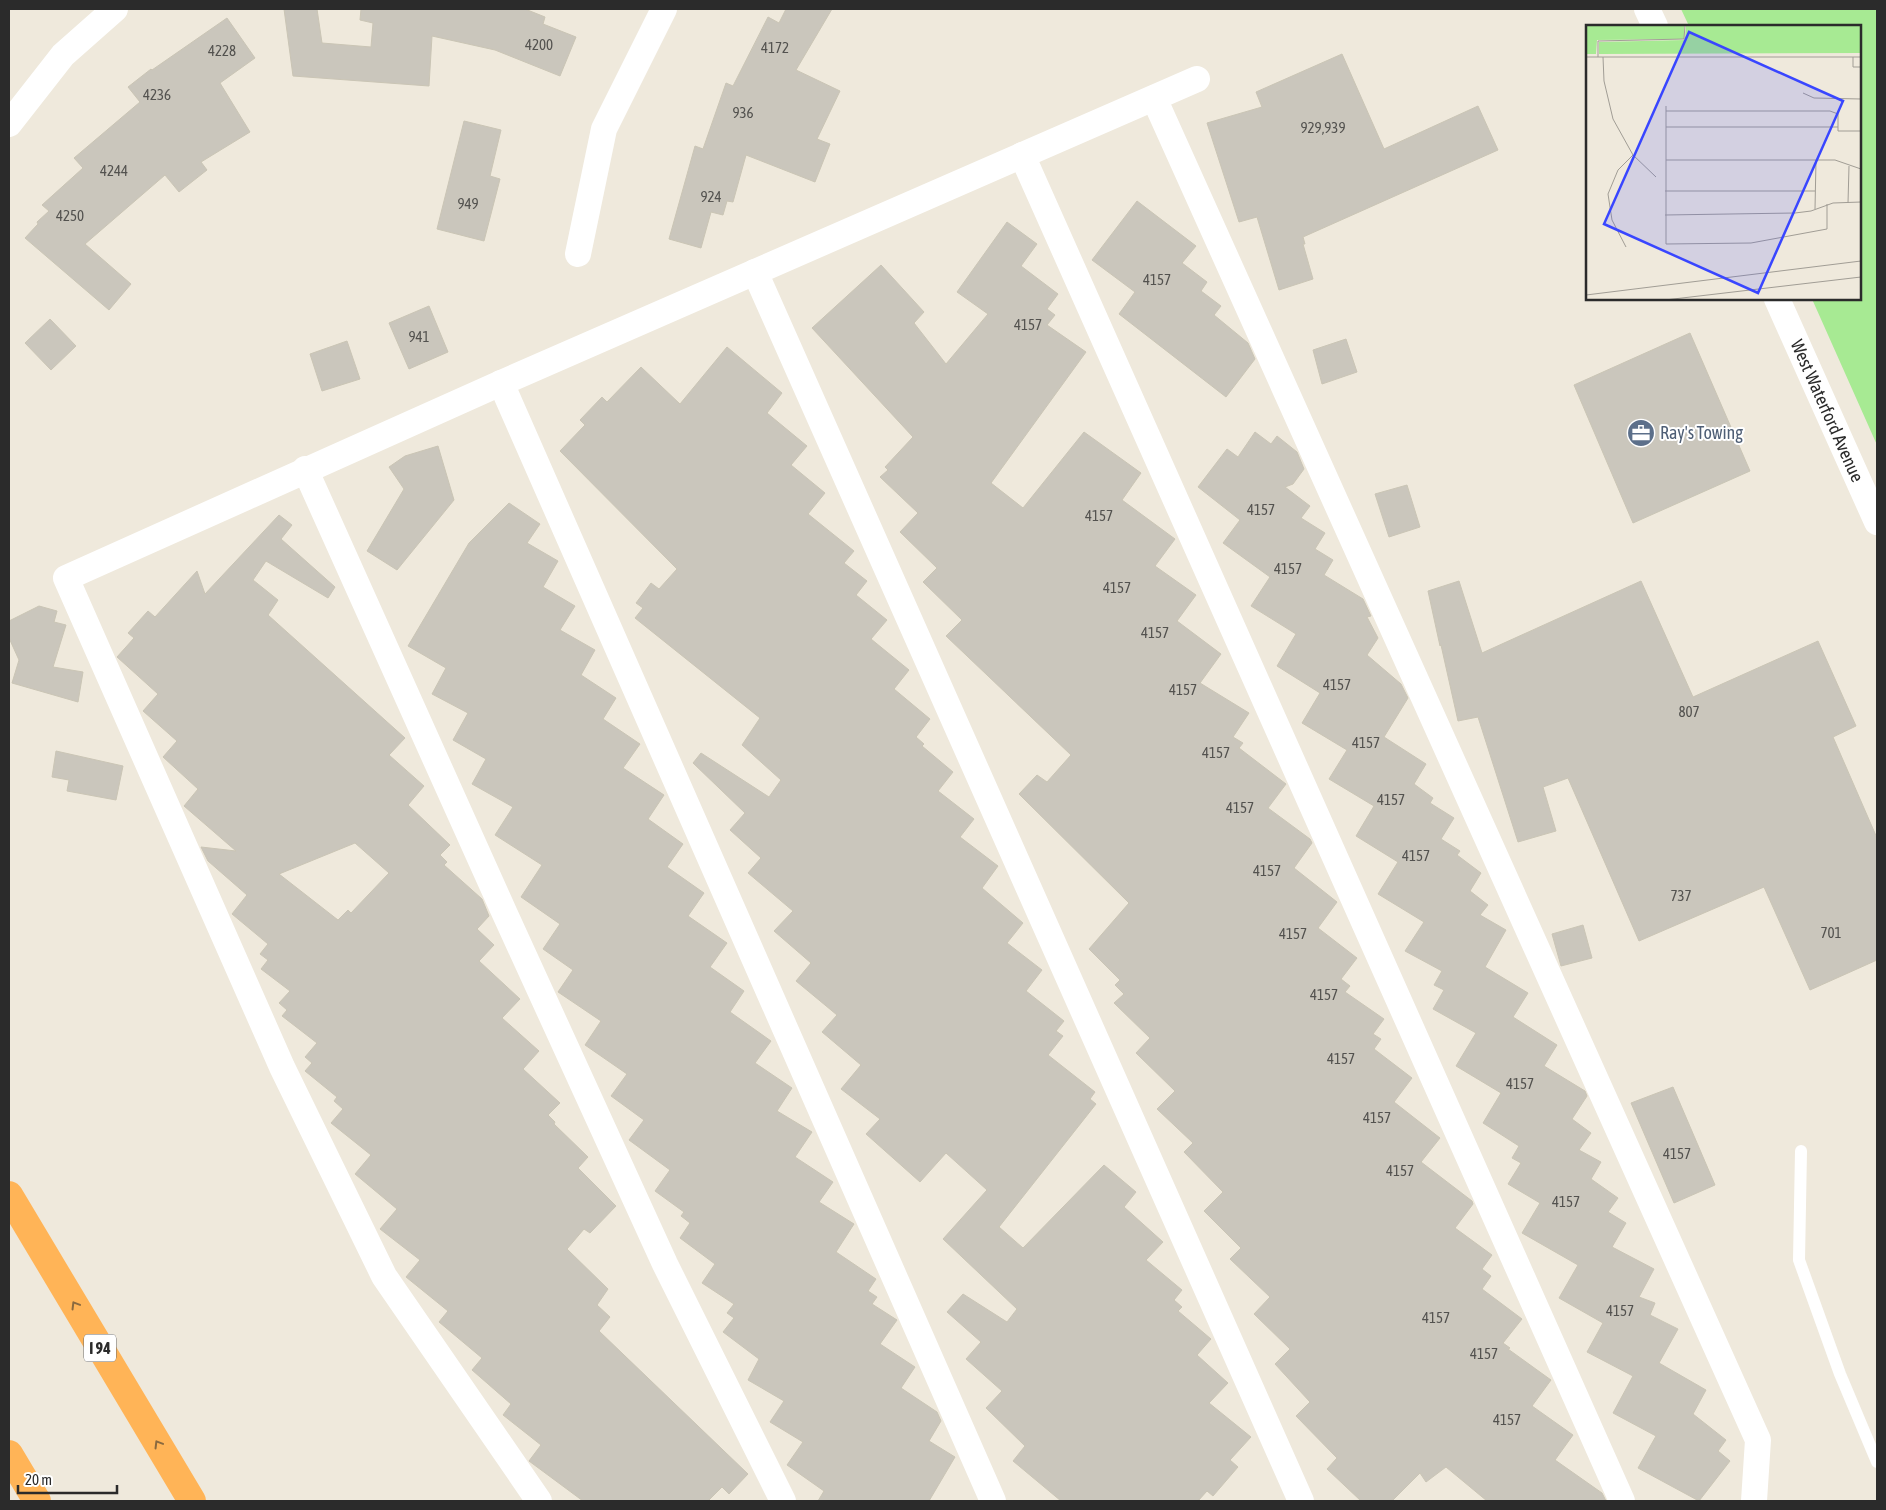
<svg xmlns="http://www.w3.org/2000/svg" width="1886" height="1510" viewBox="0 0 1886 1510" font-family="'Asap Condensed',sans-serif">
  <style>
    .green { fill: #a7ea93 }
    .building { fill: #cac6bc; stroke: #cac5b5; fill-rule: evenodd }
    .lines { fill: none; stroke-linecap: round; stroke-linejoin: round }
    .service { stroke: #fff; stroke-width: 12 }
    .minor { stroke: #fff; stroke-width: 26 }
    .motorway { stroke: #ffb457; stroke-width: 28 }
    .oneway { stroke: #8a693f }
    .labels { text-anchor: middle; stroke-width: 4; stroke-linejoin: round; paint-order: stroke }
    .number-label { font-size: 15px; fill: #53524f }
    .shield { fill: #fff; stroke: #6b6b6b; stroke-width: 1 }
    .shield-label { font-size: 16px; font-weight: bold; fill: #2b2b2b }
    .street-label { font-size: 18px; fill: #2b2b2b; stroke: #fff }
    .service-label { font-size: 18px; fill: #4e5e75; stroke: #fff; text-anchor: start }
    .inset-road { fill: none; stroke: #a19d95; stroke-width: 1 }
    .view { fill: #3946ff; fill-opacity: 0.15; stroke: #3946ff; stroke-width: 2.5 }
    .inset-edge { fill: none; stroke: #2b2b2b; stroke-width: 2.5 }
  </style>
  <rect width="100%" height="100%" fill="#efe9dc"/>
  <path class="green" d="M1681,9h196v436l-65,-146h48v-273h-171z"/>
  <g class="building">
    <path d="M284,9h33l5,34 49,4 2,-24 -13,-3 1,-11h164l20,8 -2,7 33,13 -16,39 -65,-26 -63,-14 -3,50 -136,-10z"/>
    <path d="M786,9h46l-36,61 44,21 -23,48 13,5 -15,38 -69,-27 -13,47 -6,-1 -4,14 -12,-3 -10,36 -32,-9 26,-93 8,3 23,-66 7,3 35,-69 11,6z"/>
    <path d="M227,18l28,40 -35,25 30,49 -49,30 6,8 -28,22 -14,-17 -80,69 46,40 -22,26 -84,-72 13,-14 -1,-2 12,-11 -7,-6 41,-37 -9,-10 66,-56 -12,-15 23,-18 1,1z"/>
    <path d="M1342,54l42,95 94,-43 20,44 -195,87 2,7h-2l10,35 -34,11 -22,-73 -18,5 -32,-99 55,-16 -6,-15z"/>
    <path d="M464,121l37,9 -11,46 10,3 -16,62 -47,-12z"/>
    <path d="M1137,201l59,45 -14,17 25,19 -6,9 20,15 -7,9 34,28 7,16 -29,38 -107,-83 16,-22 -43,-32z"/>
    <path d="M1007,222l30,22 -16,22 37,28 -11,15 8,6 -8,10 39,27 -95,131 32,25 61,-76 57,41 -19,27 53,39 -20,27 41,29 -19,26 44,33 -21,29 49,30 -16,24 10,6 -4,5 47,36 -18,24 42,31 2,4 -18,25 43,34 -19,26 39,30 -16,21 9,7 -5,6 39,27 -11,15 8,5 -7,10 38,29 -18,24 46,36 -19,24 51,39 1,3 -18,24 37,27 -10,14 9,7 -9,13 40,30 -19,24 7,5 -2,1 43,31 -19,26 41,29 -18,25 47,33 4,8h-119l-41,-34 -20,15 -6,-9 -28,28h-31l-34,-32 10,-11 -41,-42 14,-14 -35,-38 15,-15 -36,-35 16,-17 -40,-38 11,-11 -37,-37 19,-19 -39,-40 9,-9 -36,-34 18,-18 -39,-38 14,-15 -36,-35 10,-9 -9,-9 5,-5 -31,-31 40,-46 -110,-109 18,-19 10,7 24,-27 -125,-119 16,-16 -39,-38 14,-14 -37,-36 18,-19 -38,-36 8,-7 -3,-3 28,-30 -101,-109 69,-63 43,47 -10,11 32,41 42,-50 -31,-22z"/>
    <path d="M429,306l19,46 -39,17 -20,-46z"/>
    <path d="M50,319l26,27 -25,24 -26,-27z"/>
    <path d="M1690,333l60,138 -117,52 -59,-138z"/>
    <path d="M1346,339l11,33 -35,12 -9,-34z"/>
    <path d="M347,341l13,38 -38,12 -12,-37z"/>
    <path d="M727,347l55,46 -15,20 40,33 -16,19 34,28 -17,21 46,37 -10,12 23,18 -11,14 31,25 -16,19 38,31 -15,19 36,30 -14,18 8,7 -2,2 31,26 -15,19 36,28 -14,18 38,29 -16,22 41,35 -16,20 35,27 -16,21 38,30 -8,10 7,5 -15,19 47,37 -5,7 6,5 -97,123 24,21 81,-83 32,27 -12,15 39,35 -17,18 36,30 -8,10 8,7 -4,4 33,28 -14,16 31,28 -19,20 42,34 -21,23 8,7 -25,29 -6,-5 -9,10h-137l-48,-40 12,-15 -39,-38 16,-17 -36,-32 15,-17 -34,-30 16,-18 44,28 10,-13 -74,-70 44,-49 -41,-37 -26,29 -54,-48 14,-15 -39,-30 20,-24 -39,-33 15,-17 -41,-34 15,-18 -37,-32 19,-20 -45,-38 13,-15 -31,-28 15,-17 -52,-50 8,-10 68,44 12,-17 -39,-35 18,-27 -125,-100 8,-10 -7,-5 15,-20 8,6 18,-20 -117,-118 25,-26 -5,-5 22,-23 5,5 34,-35 39,37z"/>
    <path d="M1255,432l16,12 6,-8 20,16 7,17 -11,15 -8,3 25,19 -9,12 24,15 -10,16 18,11 -9,15 39,24 8,17 -4,1 11,21 -11,17 34,29 7,14 -24,39 42,27 -12,20 19,14 -3,5 24,15 -13,21 19,12 -3,4 24,18 -11,18 18,14 -8,10 26,15 -21,37 43,26 -15,24 44,28 -13,21 41,25 2,5 -15,23 19,14 -12,17 22,12 -10,17 27,19 -10,14 18,11 -14,24 42,22 -15,28 16,6 -5,12 28,14 -19,34 47,27 -13,24 33,26 -8,11 12,10 -31,40 -61,-33 18,-32 -43,-23 20,-37 -46,-24 16,-29 -44,-25 19,-33 -56,-32 18,-30 -32,-19 13,-21 -9,-5 7,-12 -36,-23 18,-30 -45,-27 20,-33 -43,-24 11,-19 -10,-5 8,-14 -37,-20 19,-29 -46,-28 20,-32 -42,-26 18,-30 -45,-27 18,-29 -45,-27 18,-30 -43,-27 19,-32 -45,-28 19,-29 -47,-34 17,-23 -42,-33 29,-38 11,8z"/>
    <path d="M438,446l16,54 -57,70 -30,-19 37,-62 -15,-22 16,-11z"/>
    <path d="M1407,485l13,42 -31,10 -14,-43z"/>
    <path d="M509,503l31,21 -13,19 31,18 -15,26 32,19 -15,24 35,20 -14,25 35,23 -13,21 37,25 -17,24 41,27 -16,24 35,25 -16,23 37,26 -16,23 39,27 -17,24 34,24 -14,21 41,29 -16,22 37,25 -15,23 35,21 -17,25 38,25 -14,20 35,22 -18,28 40,27 -8,12 9,6 -5,7 25,16 -17,24 35,23 -14,21 36,24 4,9 -12,20 26,16 -26,44h-111l6,-10 -37,-26 16,-23 -33,-20 14,-21 -36,-21 11,-21 -36,-27 11,-14 -7,-5 7,-9 -32,-21 13,-19 -35,-26 10,-15 -9,-7 3,-4 -29,-21 15,-21 -41,-30 15,-20 -33,-24 16,-22 -42,-29 16,-24 -43,-29 15,-22 -30,-21 17,-25 -39,-27 21,-32 -47,-30 18,-28 -41,-23 14,-25 -33,-19 15,-27 -36,-19 14,-26 -38,-22 61,-103z"/>
    <path d="M279,515l13,10 -11,14 54,48 -7,11 -62,-37 -13,19 25,20 -10,15 137,123 -16,17 35,31 -16,19 42,40 -10,10 7,7 -3,3 38,34 7,17 -12,13 17,16 -15,16 41,38 -18,19 37,33 -16,18 37,34 -12,12 7,7 -1,2 34,33 -10,11 38,38 -26,27 -6,-4 -17,20 41,40 -11,16 13,12 -11,14 149,143 -19,20 -7,-7 -14,14h-125l-54,-40 12,-16 -38,-30 8,-11 -39,-34 10,-12 -43,-36 9,-11 -42,-34 14,-17 -40,-31 17,-20 -42,-35 16,-19 -40,-32 12,-14 -9,-8 3,-4 -32,-26 7,-8 -7,-6 12,-14 -35,-27 5,-6 -8,-7 11,-12 -29,-22 7,-9 -8,-6 8,-10 -36,-30 15,-19 -39,-34 -7,-14 35,4 -52,-45 14,-17 -35,-32 14,-16 -34,-30 15,-17 -41,-37 17,-19 -6,-5 20,-22 7,6 42,-46 8,23zM355,843l34,30 -38,40 -3,-3 -10,10 -59,-46z"/>
    <path d="M1459,581l23,72 159,-72 52,116 125,-56 38,85 -23,11 44,101v122l-67,30 -46,-103 -125,54 -71,-163 -25,9 13,44 -38,11 -40,-125 -20,4 -17,-76 -1,1 -12,-55z"/>
    <path d="M39,606l18,5 -3,11 12,3 -13,42 30,5 -5,30 -66,-19 7,-23 -10,-22v-17z"/>
    <path d="M56,751l67,15 -7,34 -49,-9 2,-11 -17,-3z"/>
    <path d="M1583,925l9,33 -31,8 -9,-32z"/>
    <path d="M1673,1087l42,98 -41,18 -43,-100z"/>
  </g>
  <g class="lines">
    <path class="service" d="M1801,1151l-2,109 41,114 37,88"/>
    <g class="minor">
      <path d="M1647,9l8,17"/>
      <path d="M1154,98l604,1342 -4,61"/>
      <path d="M9,124l54,-69 52,-46"/>
      <path d="M1022,155l600,1346"/>
      <path d="M578,254l26,-125 60,-120"/>
      <path d="M755,272l546,1229"/>
      <path d="M1777,299l100,223"/>
      <path d="M501,383l492,1118"/>
      <path d="M305,469l200,445 160,350 118,237"/>
      <path d="M539,1501l-155,-225 -102,-209 -216,-489 435,-195 696,-304"/>
    </g>
    <g class="motorway">
      <path d="M9,1195l183,306"/>
      <path d="M9,1454l28,47"/>
    </g>
  </g>
  <defs><path id="oneway-chevron" d="M-2-3.5L2.5 0L-2 3.5" fill="none" stroke-width="1.6" stroke-linecap="round" stroke-linejoin="round" transform="scale(1.25)"/></defs>
  <g class="oneway">
    <use href="#oneway-chevron" transform="translate(75 1305) rotate(-121)"/>
    <use href="#oneway-chevron" transform="translate(158 1444) rotate(-121)"/>
  </g>
  <defs>
    <g id="office-disc" transform="scale(1.4375)"><circle r="9.5" fill="#5c6f8a" stroke="#fff"/><path d="M-6-3h4V-5.5h4V-3h4V5H-6ZM-1-4.5V-3h2v-1.5ZM-6 0V1H6V0Z" fill="#fff"/></g>
  </defs>
  <g fill-rule="evenodd">
    <use href="#office-disc" x="1641" y="433"/>
  </g>
  <g class="labels">
    <g class="number-label">
      <text x="539" y="50">4200</text>
      <text x="775" y="53">4172</text>
      <text x="222" y="56">4228</text>
      <text x="157" y="100">4236</text>
      <text x="743" y="118">936</text>
      <text x="1323" y="133">929,939</text>
      <text x="114" y="176">4244</text>
      <text x="711" y="202">924</text>
      <text x="468" y="209">949</text>
      <text x="70" y="221">4250</text>
      <text x="1157" y="285">4157</text>
      <text x="1028" y="330">4157</text>
      <text x="419" y="342">941</text>
      <text x="1261" y="515">4157</text>
      <text x="1099" y="521">4157</text>
      <text x="1288" y="574">4157</text>
      <text x="1117" y="593">4157</text>
      <text x="1155" y="638">4157</text>
      <text x="1337" y="690">4157</text>
      <text x="1183" y="695">4157</text>
      <text x="1689" y="717">807</text>
      <text x="1366" y="748">4157</text>
      <text x="1216" y="758">4157</text>
      <text x="1391" y="805">4157</text>
      <text x="1240" y="813">4157</text>
      <text x="1416" y="861">4157</text>
      <text x="1267" y="876">4157</text>
      <text x="1681" y="901">737</text>
      <text x="1831" y="938">701</text>
      <text x="1293" y="939">4157</text>
      <text x="1324" y="1000">4157</text>
      <text x="1341" y="1064">4157</text>
      <text x="1520" y="1089">4157</text>
      <text x="1377" y="1123">4157</text>
      <text x="1677" y="1159">4157</text>
      <text x="1400" y="1176">4157</text>
      <text x="1566" y="1207">4157</text>
      <text x="1620" y="1316">4157</text>
      <text x="1436" y="1323">4157</text>
      <text x="1484" y="1359">4157</text>
      <text x="1507" y="1425">4157</text>
    </g>
    <rect class="shield" x="84" y="1334.5" width="32" height="27" rx="4"/>
    <g class="shield-label">
      <text x="100" y="1354">I 94</text>
    </g>
    <g class="street-label">
      <text transform="translate(1827 411) rotate(66)" y="6">West Waterford Avenue</text>
    </g>
    <g class="service-label">
      <text x="1660" y="439">Ray's Towing</text>
    </g>
  </g>
  <g transform="translate(1586 25)">
    <rect width="275" height="275" fill="#efe9dc"/>
    <path d="M0,0h98v14l-87,1 -1,14h-10zM100,0l175,1v27l-262,1v-12l86,-2z" fill="#a7ea93"/>
    <path class="inset-road" d="M0,32h275M12,32v-16l86,-2 1,-14M17,32l1,24 9,38 20,36 23,22M267,32v10h8M217,68l11,5 47,1M80,81v138l85,-1 76,-14v-25M80,86h164l8,3v17h23M80,102h172M80,135h169l26,9M79,166h150M262,178l1,-37M229,184l1,-49M79,190l130,-2 16,-2 22,-8 28,-1M40,222l-14,-27 -4,-26 10,-24 15,-15M0,270l275,-34M79,275l196,-23"/>
    <path class="view" d="M103,7l154,69 -85,192 -154,-69z"/>
    <rect width="275" height="275" class="inset-edge"/>
  </g>
  <rect width="1886" height="1510" fill="none" stroke="#2b2b2b" stroke-width="20"/>
  <path d="M18 1485v8h99v-8" fill="none" stroke="#2b2b2b" stroke-width="2.5"/>
  <text x="25" y="1485" font-size="15" fill="#2b2b2b" stroke="#ffffff" stroke-width="4" paint-order="stroke">20 m</text>
</svg>
